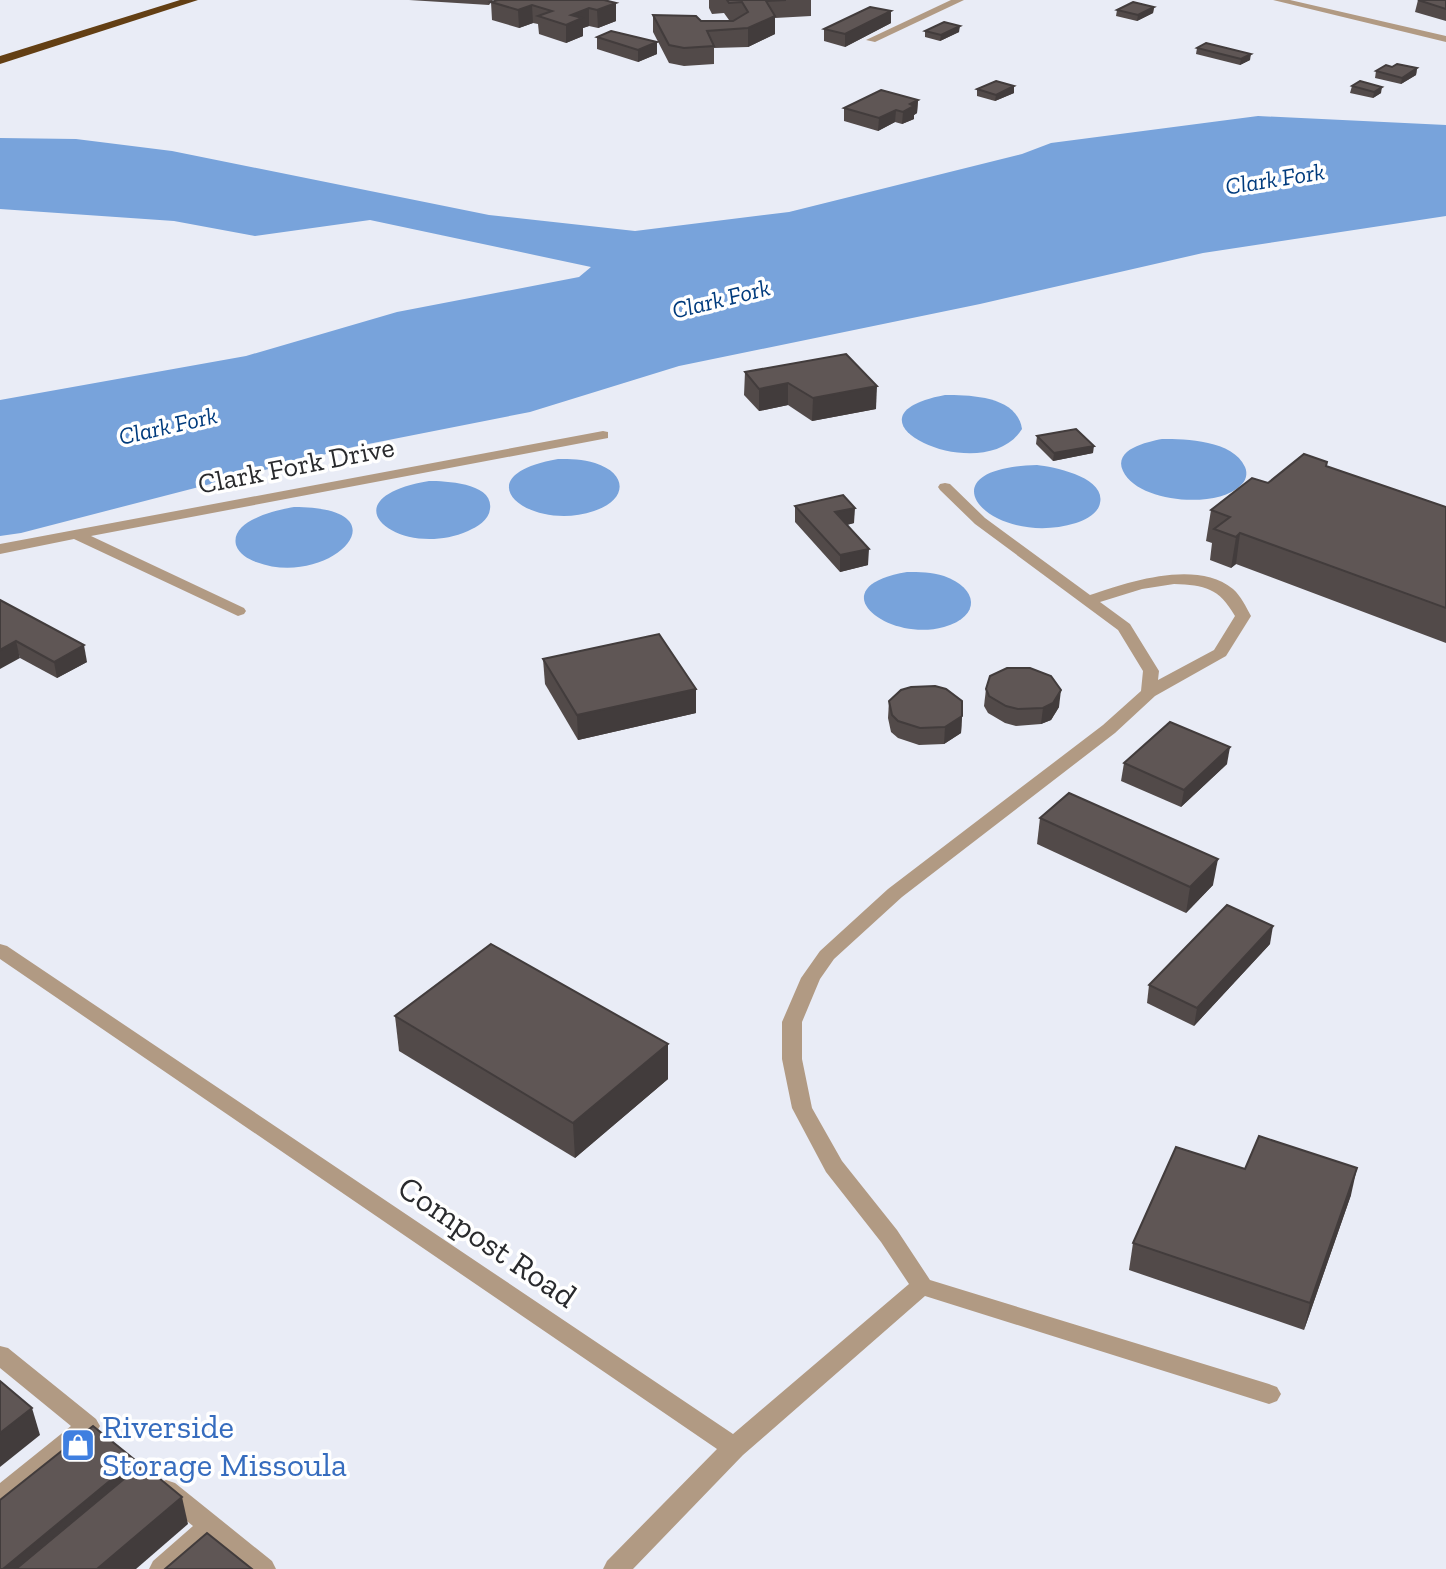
<svg xmlns="http://www.w3.org/2000/svg" width="1446" height="1569" viewBox="0 0 1446 1569" font-family="'Zilla Slab',serif">
  <style>
    .water { fill: #78a3db }
    .lines { fill: none; stroke-linecap: round; stroke-linejoin: round }
    .minor { fill: #b19a83; fill-rule: evenodd }
    .highway { fill: #633f14; fill-rule: evenodd }
    .wall { fill: #524a49 }
    .shaded-wall { fill: #423c3c }
    .building { fill: #5f5655; stroke: #423c3c; stroke-width: 2 }
    .labels { text-anchor: middle; stroke-width: 7; stroke-linejoin: round; paint-order: stroke }
    .far-water-label { font-size: 24px; font-style: italic; fill: #003b7d; stroke: #fff }
    .street-label { font-size: 28px; fill: #292a2d; stroke: #fff }
    .near-street-label { font-size: 33px; fill: #292a2d; stroke: #fff }
    .near-shop-label { font-size: 33px; fill: #366cbe; stroke: #fff; text-anchor: start }
  </style>
  <rect width="100%" height="100%" fill="#e9ecf6"/>
  <g class="water">
    <path d="M1258,116l188,9v91l-243,37 -223,51 -301,62 -149,46 -177,35 -332,86 -21,3v-136l246,-44 151,-44 182,-35 12,-10 -221,-47 -115,16 -81,-15 -174,-12v-71l76,1 96,12 317,64 146,16 154,-19 233,-58 29,-11z"/>
    <path d="M945,395c26,0 72,1 77,34 -38,62 -195,-12 -77,-34z"/>
    <path d="M1162,439c24,0 71,1 83,28 3,7 1,14 -5,19 -23,23 -102,17 -117,-15 -10,-22 24,-29 39,-32z"/>
    <path d="M558,459c12,0 25,0 37,4 34,11 32,37 -1,48 -64,22 -135,-35 -36,-52z"/>
    <path d="M1037,465c17,2 69,12 63,38 -2,11 -15,17 -24,20 -84,26 -160,-55 -39,-58z"/>
    <path d="M429,481c17,0 65,2 61,28 -1,11 -13,18 -22,22 -68,30 -146,-32 -39,-50z"/>
    <path d="M294,507c117,0 35,83 -38,55 -8,-3 -17,-8 -20,-17 -6,-25 41,-35 58,-38z"/>
    <path d="M907,572c12,0 25,0 37,4 34,12 38,40 0,51 -57,16 -127,-40 -37,-55z"/>
  </g>
  <g class="lines">
    <g class="minor">
      <path d="M951,0h13l-89,42 -9,-2z"/>
      <path d="M1273,0h17l156,36v6z"/>
      <path d="M603,431l5,1v6l-517,98 153,72 2,3 -2,3 -6,2 -164,-77 -74,15v-10z"/>
      <path d="M945,483l5,1 35,34 105,77c39,-13 106,-36 143,-6 8,7 13,18 18,27l-25,40 -71,40 -40,37 -213,164 -68,62 -14,20 -18,43v37l10,49 30,53 55,69 33,50 339,104 8,3 4,7 -4,7 -8,3 -344,-108 -182,159 -110,114h-30l4,-8 110,-112 -717,-490v-15l7,2 726,488 176,-150 -28,-42 -55,-70 -34,-64 -10,-49v-37l19,-44 19,-27 68,-62 215,-164 38,-34 2,-20 -25,-41 -143,-106 -35,-34 -2,-3 2,-3zM1174,584c31,1 45,4 61,32l-21,34 -56,30 1,-9 -29,-47 -30,-22 42,-13z"/>
      <path d="M0,1346l8,2 88,71 4,7 -4,7 -87,71 -9,3v-24l71,-57 -71,-58z"/>
      <path d="M166,1480l9,3 97,78 4,8h-31l-34,-28 -31,28h-31l4,-8 40,-35 -36,-29 -3,-7 3,-7z"/>
    </g>
    <path class="highway" d="M180,0h18l-198,64v-8z"/>
  </g>
  <g class="wall">
    <path d="M409,0h84l-4,5z"/>
    <path d="M604,0l12,21 -18,7 -9,-2 -6,2v8l-17,7 -27,-9 -1,-10 -5,-1 -14,5 -27,-8 -1,-18z"/>
    <path d="M709,0h102v16l-36,2v16l-27,13 -34,1v16l-30,2 -15,-3 -16,-31v-17l48,6h32l2,-1h-6l-5,-7 -12,1 -3,-6z"/>
    <path d="M1418,0h28v21l-31,-9z"/>
    <path d="M1154,7l-1,6 -16,8 -21,-5 1,-6z"/>
    <path d="M891,11v12l-46,24 -21,-6v-12z"/>
    <path d="M925,31l34,1 -19,9 -15,-4z"/>
    <path d="M597,37l60,5v12l-19,8 -41,-13z"/>
    <path d="M1197,48l53,12 -10,5 -44,-11z"/>
    <path d="M1392,67l25,1 -1,7 -15,9 -26,-6 1,-7z"/>
    <path d="M1014,86v7l-19,8 -18,-5v-7z"/>
    <path d="M1352,86l29,7 -8,5 -23,-5z"/>
    <path d="M918,100l-1,13 -3,2v4l-12,5 -7,-2 -17,9 -34,-10v-13z"/>
    <path d="M846,354l30,55 -64,12 -24,-16 -29,6 -15,-16 1,-23z"/>
    <path d="M1037,436l56,17 -40,8 -17,-17z"/>
    <path d="M1326,466l120,41v136l-210,-79 -5,4 -21,-8 2,-17 -6,-2 5,-31 57,-27z"/>
    <path d="M795,506l59,17 -7,2 21,40 -28,7 -45,-50z"/>
    <path d="M0,600l87,62 -30,16 -37,-20z"/>
    <path d="M543,659l153,30v24l-118,27 -33,-56z"/>
    <path d="M986,689l73,18 -8,13 -10,4 -25,2 -11,-3 -17,-10 -4,-7z"/>
    <path d="M889,701l73,15 -1,17 -17,11 -25,1 -21,-7 -7,-6 -3,-14z"/>
    <path d="M1124,763l103,1 -46,43 -60,-26z"/>
    <path d="M1040,818l173,67 -27,28 -149,-69z"/>
    <path d="M1270,944l-76,82 -47,-23 2,-18z"/>
    <path d="M395,1016l273,63 -93,79 -176,-107z"/>
    <path d="M1245,1169l106,26 -47,135 -175,-60 4,-27z"/>
  </g>
  <g class="shaded-wall">
    <path d="M616,3v18l-18,7 -1,-18z"/>
    <path d="M532,5l1,18 -14,5 -1,-18z"/>
    <path d="M1154,7l-1,6 -16,8 1,-6z"/>
    <path d="M589,8v18l-6,2v8l-17,7v-18l5,-10z"/>
    <path d="M891,11v12l-46,24v-13z"/>
    <path d="M775,16v18l-27,13v-19z"/>
    <path d="M960,26l-1,6 -19,9 1,-6z"/>
    <path d="M657,42v12l-19,8v-12z"/>
    <path d="M1251,54l-1,6 -10,5 1,-6z"/>
    <path d="M1417,68l-1,7 -15,9 1,-6z"/>
    <path d="M1014,86v7l-19,8 1,-6z"/>
    <path d="M1382,87l-1,6 -8,5 1,-6z"/>
    <path d="M918,100l-1,13 -3,2v4l-12,5 1,-12 7,-8z"/>
    <path d="M896,110l-1,12 -17,9 1,-13z"/>
    <path d="M788,383v22l-29,6v-22z"/>
    <path d="M877,386l-1,23 -64,12 1,-23z"/>
    <path d="M1094,446l-1,7 -40,8 1,-8z"/>
    <path d="M855,508l-1,15 -20,5 1,-16z"/>
    <path d="M1240,533l-4,31 -5,4 5,-31z"/>
    <path d="M869,549l-1,16 -28,7v-17z"/>
    <path d="M16,641l4,17 -20,11v-19z"/>
    <path d="M84,645l3,17 -30,16 -3,-16z"/>
    <path d="M696,689v24l-118,27 -1,-25z"/>
    <path d="M1061,690l-2,17 -8,13 -10,4 2,-16z"/>
    <path d="M962,716l-1,17 -17,11 1,-17z"/>
    <path d="M1230,747l-3,17 -46,43 3,-17z"/>
    <path d="M1218,859l-5,26 -27,28 4,-26z"/>
    <path d="M1273,926l-3,18 -76,82 3,-18z"/>
    <path d="M668,1044v35l-93,79 -2,-35z"/>
    <path d="M1357,1168l-6,27 -47,135 6,-27z"/>
    <path d="M32,1408l8,27 -40,32v-34z"/>
    <path d="M135,1460l7,27 -98,82h-41z"/>
    <path d="M182,1497l6,27 -52,45h-39z"/>
  </g>
  <g class="building">
    <path d="M498,0h106l12,3 -19,7 -8,-2 -18,7 11,3 -16,7 -28,-9 14,-5 -20,-6 -14,5 -27,-8z"/>
    <path d="M727,0h59l-20,1 9,15 -27,12 -41,3 7,15 -30,2 -15,-3 -16,-30 43,1 5,5h32l15,-9 -6,-10 -13,1z"/>
    <path d="M1418,0h28v9z"/>
    <path d="M1133,2l21,5 -16,8 -21,-5z"/>
    <path d="M870,7l21,4 -46,23 -21,-5z"/>
    <path d="M944,22l16,4 -19,9 -16,-4z"/>
    <path d="M611,31l46,11 -19,8 -41,-13z"/>
    <path d="M1206,43l45,11 -10,5 -44,-11z"/>
    <path d="M1397,64l20,4 -15,10 -26,-7 10,-6 6,2z"/>
    <path d="M996,81l18,5 -18,9 -19,-6z"/>
    <path d="M1360,81l22,6 -8,5 -22,-6z"/>
    <path d="M881,90l37,10 -8,4 4,2 -11,6 -7,-2 -17,8 -35,-10z"/>
    <path d="M846,354l31,32 -64,12 -25,-15 -29,6 -14,-17z"/>
    <path d="M1076,429l18,17 -40,7 -17,-17z"/>
    <path d="M1304,454l23,8 -1,4 120,41v101l-206,-75 -4,4 -22,-8 16,-12 -19,-7 41,-32 16,5z"/>
    <path d="M843,495l12,13 -20,4 34,37 -29,6 -45,-49z"/>
    <path d="M0,600l84,45 -30,17 -38,-21 -16,9z"/>
    <path d="M659,634l37,55 -119,26 -34,-56z"/>
    <path d="M1007,668h23l21,8 10,14 -8,13 -10,5 -25,1 -12,-3 -17,-10 -3,-7 4,-13z"/>
    <path d="M935,686l11,3 16,12v15l-17,11 -25,1 -22,-7 -6,-6 -3,-14 12,-11 10,-3z"/>
    <path d="M1170,722l60,25 -46,43 -60,-27z"/>
    <path d="M1069,793l149,66 -28,28 -150,-69z"/>
    <path d="M1227,905l46,21 -76,82 -48,-23z"/>
    <path d="M491,944l177,100 -95,79 -178,-107z"/>
    <path d="M1259,1136l98,32 -47,135 -177,-60 43,-96 69,22z"/>
    <path d="M0,1381l32,27 -32,25z"/>
    <path d="M93,1426l42,34 -132,109h-3v-69z"/>
    <path d="M142,1464l40,33 -85,72h-81z"/>
    <path d="M207,1533l45,36h-87z"/>
  </g>
  <defs>
    <g id="shop-square" transform="scale(1.75)"><rect x="-9" y="-9" width="18" height="18" rx="4" fill="#3f7fe0" stroke="#fff"/><path d="M-5-2.5h2.3a2.7 3.5 0 0 1 5.4 0H5L5.5 6h-11ZM-1.5-2.5h3a1.5 2.3 0 0 0-3 0Z" fill="#fff"/></g>
  </defs>
  <g fill-rule="evenodd">
    <use href="#shop-square" x="78" y="1445"/>
  </g>
  <g class="labels">
    <g class="far-water-label">
      <text transform="translate(1275 179) rotate(-9)" y="8">Clark Fork</text>
      <text transform="translate(721 299) rotate(-14)" y="8">Clark Fork</text>
      <text transform="translate(168 426) rotate(-13)" y="8">Clark Fork</text>
    </g>
    <g class="street-label">
      <text transform="translate(296 465) rotate(-11)" y="10">Clark Fork Drive</text>
    </g>
    <g class="near-street-label">
      <text transform="translate(488 1241) rotate(34)" y="12">Compost Road</text>
    </g>
    <g class="near-shop-label">
      <text x="102" y="1438">Riverside<tspan x="102" dy="38">Storage Missoula</tspan></text>
    </g>
  </g>
</svg>
